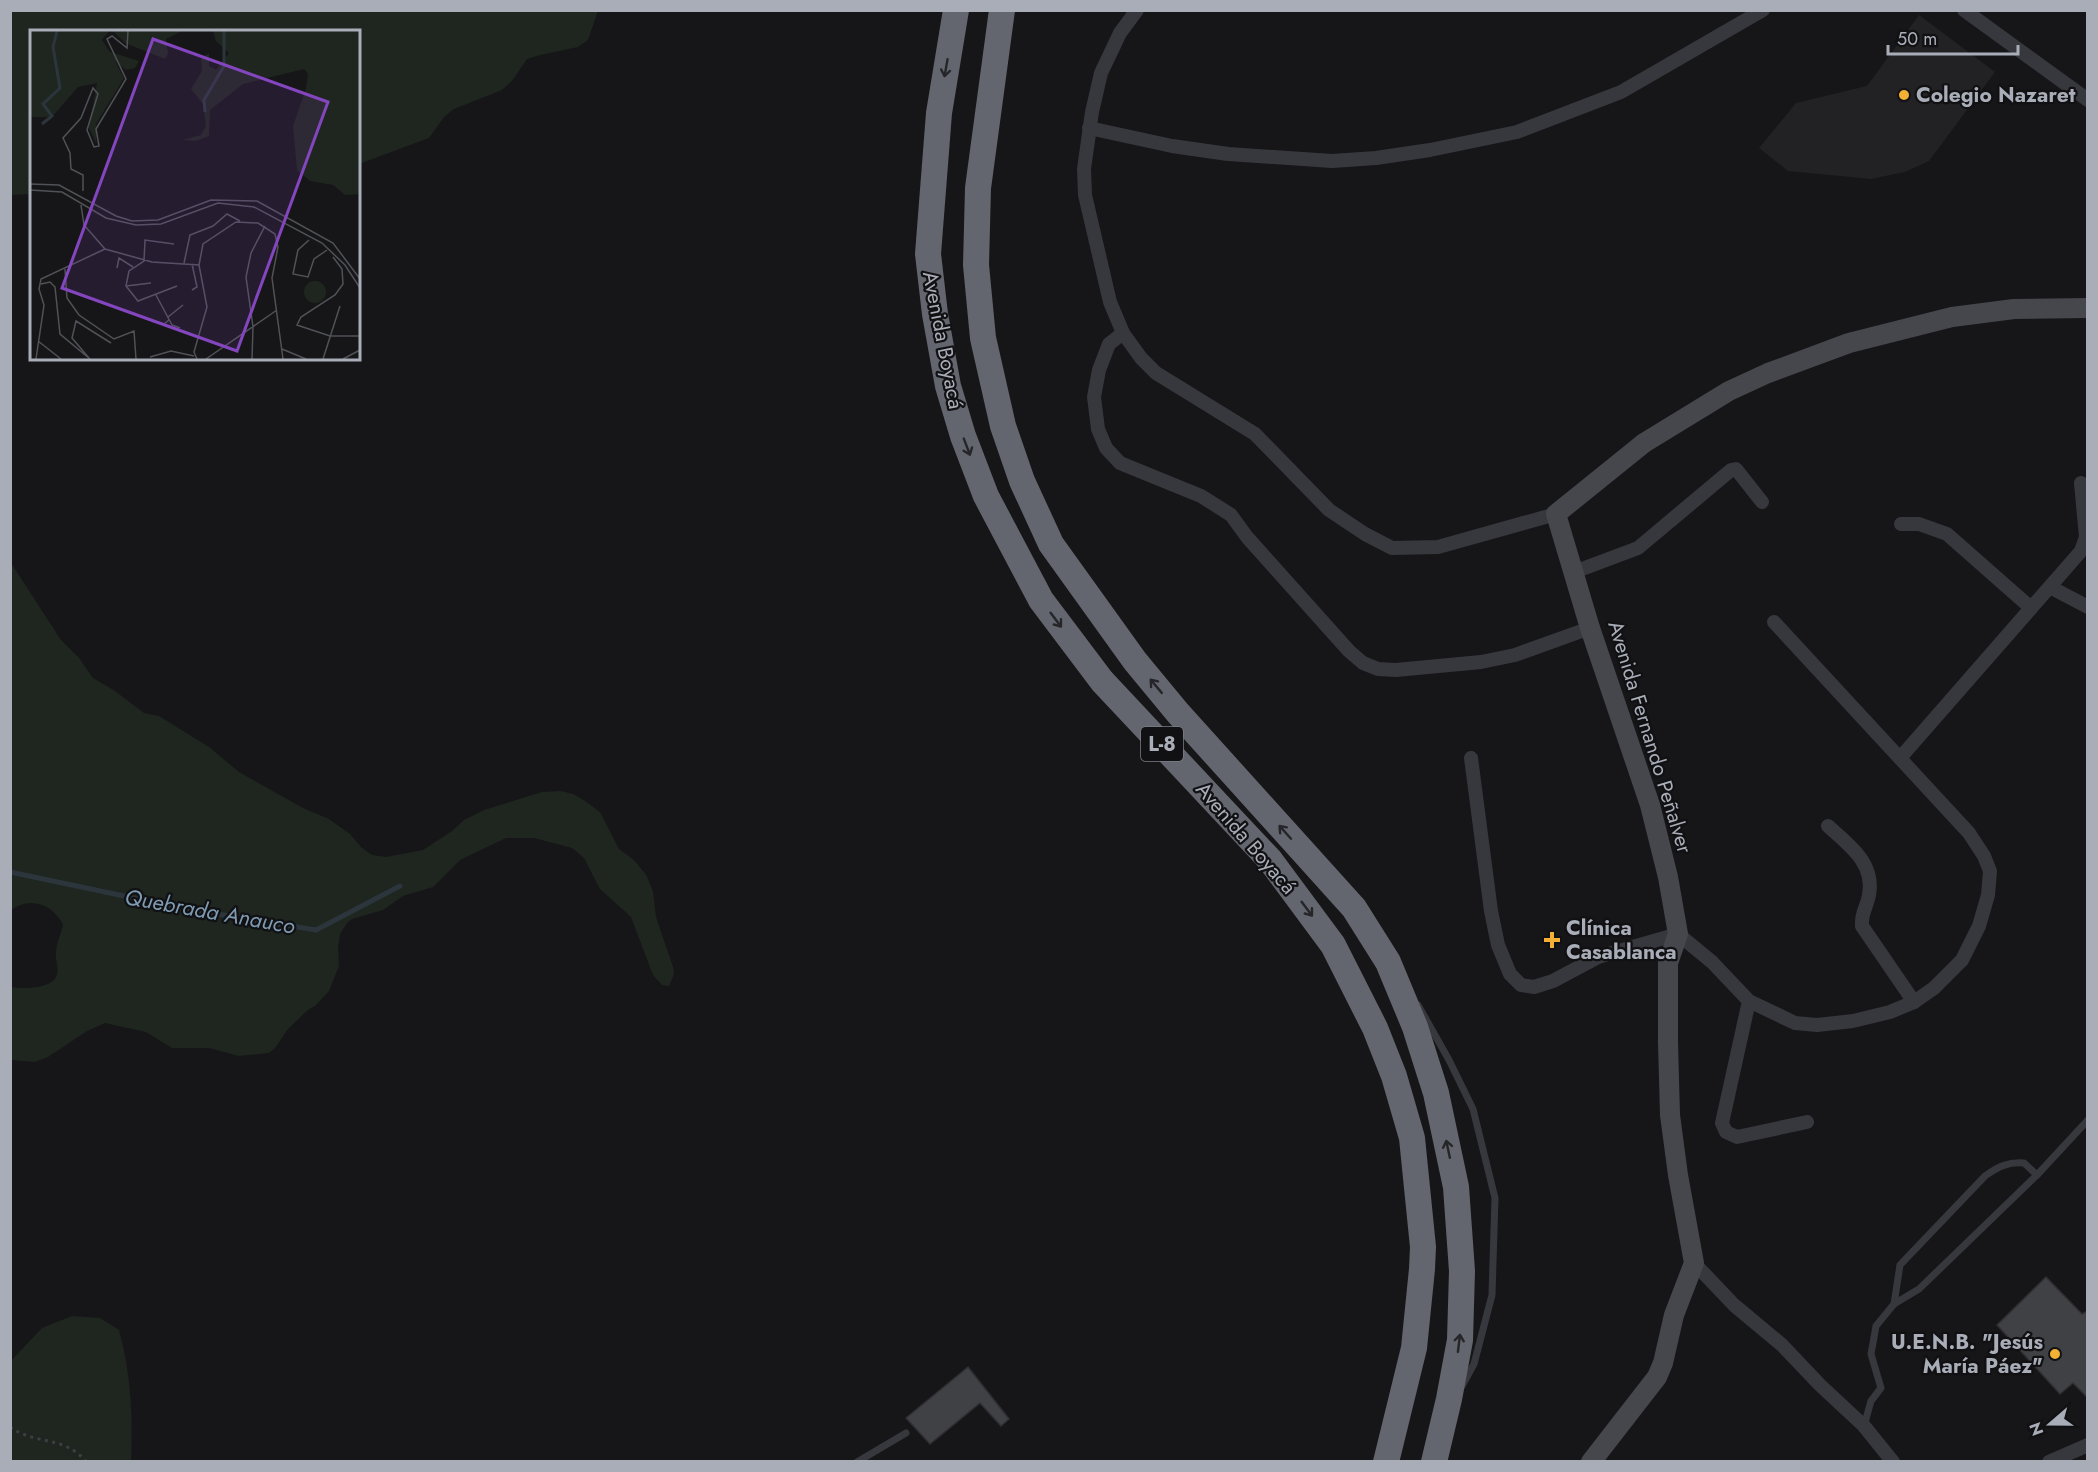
<svg xmlns="http://www.w3.org/2000/svg" width="2098" height="1472" viewBox="0 0 2098 1472" font-family="Jost,sans-serif">
  <style>
    .built { fill: #222225 }
    .green { fill: #1e261f }
    .lines { fill: none; stroke-linecap: round; stroke-linejoin: round }
    .stream { stroke: #2c353c; stroke-width: 5 }
    .building { fill: #404145; stroke: #303034; stroke-width: 1.5 }
    .path { stroke: #3d3f44; stroke-width: 3; stroke-dasharray: 3 4.5; stroke-linecap: butt }
    .lane { stroke: #37383d; stroke-width: 7 }
    .street { stroke: #37383d; stroke-width: 14 }
    .secondary { stroke: #45474d; stroke-width: 20 }
    .highway { stroke: #63666e; stroke-width: 26 }
    .oneway { stroke: #26262a }
    .poi-dot { fill: #f2b134; stroke: #111113; stroke-width: 2 }
    .labels { text-anchor: middle; stroke-width: 4.5; stroke-linejoin: round; paint-order: stroke }
    .shield { fill: #111113; stroke: #7b7e86; stroke-width: 1.5 }
    .shield-label { font-size: 20px; font-weight: bold; fill: #a8adb8 }
    .poi-label { font-size: 21px; font-weight: bold; fill: #a8adb8; stroke: #111113; text-anchor: start }
    .street-label { font-size: 21px; fill: #a8adb8; stroke: #111113 }
    .water-label { font-size: 22px; font-style: italic; fill: #7f9bb3; stroke: #111113 }
    .inset-river { fill: none; stroke: #2c353c; stroke-width: 3 }
    .inset-road { fill: none; stroke: #505258; stroke-width: 1.5 }
    .view { fill: #8446be; fill-opacity: 0.15; stroke: #8446be; stroke-width: 3 }
    .inset-edge { fill: none; stroke: #a8adb8; stroke-width: 3 }
  </style>
  <rect width="100%" height="100%" fill="#161618"/>
  <path class="built" d="M1919,15l76,57 -66,89 -24,11 -34,7 -83,-8 -29,-23 37,-45 71,-17z"/>
  <g class="green">
    <path d="M11,10h587v1l-10,29 -10,7 -38,8 -13,4 -15,22 -10,9 -48,19 -10,8 -15,21 -70,26 -1,-132h-326l-1,162 -20,1z"/>
    <path d="M11,563l50,77 18,18 14,20 22,13 29,22 15,3 50,31 30,25 64,36 26,11 21,15 11,13 11,8 14,2 37,-7 29,-19 12,-11 20,-10 58,-18 19,-1 12,3 12,7 15,11 19,37 15,11 13,16 6,16 3,25 17,50 1,7 -5,12 -7,-1 -9,-10 -22,-58 -31,-28 -16,-31 -12,-10 -38,-10h-28l-46,22 -27,27 -30,9 -20,14 -31,9 -5,4 -7,11 -2,15 1,17 -10,25 -14,15 -6,3 -21,20 -13,19 -6,5 -30,3 -30,-8h-37l-26,-16 -41,-9 -18,8 -39,26 -13,5 -24,-2v-73c11,2 39,2 45,-10 4,-8 -1,-16 0,-24 0,-9 5,-19 7,-28 -10,-21 -33,-29 -52,-15z"/>
    <path d="M72,1316l28,2 19,12c12,44 14,86 12,131h-120v-100l31,-33z"/>
  </g>
  <g class="lines">
    <path class="stream" d="M10,872l176,37 130,21 84,-44"/>
  </g>
  <g class="building">
    <path d="M2046,1277l36,37 6,-3v87l-15,-15 -13,11 -63,-69z"/>
    <path d="M968,1367l41,52 -8,7 -21,-23 -50,41 -24,-26z"/>
  </g>
  <g class="lines">
    <path class="path" d="M10,1427c27,19 55,8 76,35"/>
    <g class="lane">
      <path d="M1418,1005l31,55 24,49 22,89 -3,97 -18,69 -12,22"/>
      <path d="M1894,1304l6,-39 85,-89c14,-10 23,-14 39,-13l13,12"/>
      <path d="M1864,1426l7,-25 10,-13 -10,-34 5,-28 18,-22 25,-15 118,-114 51,-55"/>
      <path d="M857,1462l49,-29"/>
    </g>
    <g class="street">
      <path d="M1137,10l-17,23 -19,40 -9,39 -8,57 1,26 25,107 13,31 18,25 15,15 99,61 74,76 36,24 27,14 46,-1 118,-33"/>
      <path d="M1964,10l124,90"/>
      <path d="M1089,128l83,18 56,8 104,7 44,-3 54,-8 87,-18 104,-40 142,-82"/>
      <path d="M1123,333l-14,11 -10,26 -5,27 4,32 8,19 14,15 81,33 30,19 16,22 102,114 14,12 15,6 18,1 85,-8 34,-7 75,-27"/>
      <path d="M1901,524h18l28,10 84,74"/>
      <path d="M1574,572l64,-24 93,-78 5,-1 26,33"/>
      <path d="M2050,587l38,20"/>
      <path d="M1471,758l20,153 7,34 12,29 11,11 13,2 19,-6 45,-24 80,-23 34,28 37,39 46,22 22,2 36,-4 37,-9 24,-10 20,-14 28,-28 17,-34 9,-31 2,-24 -6,-15 -15,-23 -195,-211"/>
      <path d="M1900,758l181,-207 5,-14 -5,-54"/>
      <path d="M1828,826c21,19 47,37 41,69 -2,13 -8,16 -7,31l52,76"/>
      <path d="M1749,1001l-27,122 4,9 11,5 70,-15"/>
      <path d="M1694,1263l40,42 48,40 38,40 44,41 29,36"/>
      <path d="M2049,1462l39,-17"/>
    </g>
    <path class="secondary" d="M1591,1462l66,-85 6,-14 11,-48 20,-52 -16,-88 -8,-60 -2,-72v-80l10,-29 -10,-57 -18,-72 -60,-177 -34,-114 88,-71 85,-52 39,-18 81,-30 103,-26 62,-8 74,-1"/>
    <g class="highway">
      <path d="M956,10l-17,103 -11,141 7,60 13,72 15,50 23,60 55,104 61,81 168,179 63,85 42,83 19,48 18,62 11,109 -1,22 -8,79 -28,114"/>
      <path d="M1002,10l-24,178 -2,77 7,73 20,88 19,55 29,63 84,117 43,52 176,195 34,54 27,65 21,66 20,94 6,84 -2,69 -11,59 -15,63"/>
    </g>
  </g>
  <defs><path id="oneway-shaft" d="M-6 0H5M1.5-3L5.5 0L1.5 3" fill="none" stroke-width="1.6" stroke-linecap="round" stroke-linejoin="round" transform="scale(1.5)"/></defs>
  <g class="oneway">
    <use href="#oneway-shaft" transform="translate(946 68) rotate(100)"/>
    <use href="#oneway-shaft" transform="translate(967 447) rotate(69)"/>
    <use href="#oneway-shaft" transform="translate(1056 620) rotate(53)"/>
    <use href="#oneway-shaft" transform="translate(1156 686) rotate(-130)"/>
    <use href="#oneway-shaft" transform="translate(1285 832) rotate(-132)"/>
    <use href="#oneway-shaft" transform="translate(1307 909) rotate(53)"/>
    <use href="#oneway-shaft" transform="translate(1448 1149) rotate(-102)"/>
    <use href="#oneway-shaft" transform="translate(1459 1343) rotate(-83)"/>
  </g>
  <g class="poi-dot">
    <circle cx="1904" cy="95" r="6"/>
    <path d="M1549 931h6v6h6v6h-6v6h-6v-6h-6v-6h6z"/>
    <circle cx="2055" cy="1354" r="6"/>
  </g>
  <g class="labels">
    <rect class="shield" x="1141" y="727" width="42" height="34" rx="4.5"/>
    <g class="shield-label">
      <text x="1162" y="751">L-8</text>
    </g>
    <g class="poi-label">
      <text x="1916" y="102">Colegio Nazaret</text>
      <text x="1566" y="935">Clínica<tspan x="1566" dy="24">Casablanca</tspan></text>
      <text x="2043" y="1349" text-anchor="end">U.E.N.B. "Jesús<tspan x="2043" dy="24">María Páez"</tspan></text>
    </g>
    <g class="street-label">
      <text transform="translate(943 340) rotate(79)" y="7">Avenida Boyacá</text>
      <text transform="translate(1650 737) rotate(73)" y="7">Avenida Fernando Peñalver</text>
      <text transform="translate(1246 838) rotate(49)" y="7">Avenida Boyacá</text>
    </g>
    <g class="water-label">
      <text transform="translate(210 911) rotate(10)" y="8">Quebrada Anauco</text>
    </g>
  </g>
  <g transform="translate(30 30)">
    <rect width="330" height="330" fill="#161618"/>
    <path d="M0,1h79l-7,9 8,12 29,9 -4,7 -9,2 -11,-9 9,17 -28,46v19l-7,-15 8,-45 -19,4 -26,30h-22zM83,1h69l-16,8 2,15 -3,5 -40,-16zM183,1h147v163l-15,1 -12,-10 -23,-4 -13,-11 -4,-44 13,-37 2,-15 -4,-5 -61,15 -33,26 -1,26 -13,5 -14,-1 19,-5 5,-9 -3,-22 -12,-15 11,-18 -1,-13 8,-5v13l7,4 13,-17 -13,-12zM274 262a11 11 0 1 1 22 0a11 11 0 1 1-22 0Z" fill="#1e261f"/>
    <path class="inset-river" d="M175,82l-1,-12 20,-34v-35M12,94l10,-8 -9,-12 17,-16 -7,-41 4,-16"/>
    <path class="inset-road" d="M0,154l29,1 57,31 16,5 26,-1 53,-20 46,1 76,42 27,36M0,160l32,2 44,26 30,7 25,-1 57,-21 36,4 68,36 23,22 15,23M53,161v-16l-12,-6 -1,-16 -7,-15 18,-20 12,-30 5,6 -11,36 7,17 5,-1 -3,-17 30,-50 -19,-40 5,-3 15,12 1,-17M51,175l3,20 21,24 47,13 47,3 8,42 -13,45 3,7M279,210l-11,10 -5,24 15,3 6,-18 13,-9M144,214l-29,-4 -1,21 -15,10 -3,15 12,15 39,-15M303,227l9,12 1,15 -8,11 -34,22 -4,8 33,11h30M154,233l6,-28 23,-9 14,-12 13,7M162,234l5,23 -5,3M169,235l4,-21 33,-22 22,1 17,11 3,13 -6,31 11,81M87,238l2,-10 14,9M35,239l2,29 12,17 35,24 20,-8 2,28M11,254l9,-2 5,5 5,47 30,25M96,256l25,-3M126,265l16,30 8,3M138,287l15,-12M120,290l14,4 5,-4M8,311l23,18M252,319l24,10M120,327l21,-6 23,5M59,328l-17,-20 4,-17 35,22M6,329l8,-54 -5,-16 2,-10 64,-30M176,329l71,-49M222,329l1,-32 -7,-50 5,-24 14,-27M293,329l17,-53M313,329l17,-9"/>
    <path class="view" d="M123,9l175,63 -91,249 -175,-63z"/>
    <rect width="330" height="330" class="inset-edge"/>
  </g>
  <rect width="2098" height="1472" fill="none" stroke="#a8adb8" stroke-width="24"/>
  <g transform="translate(2050 1424) rotate(250)" stroke="#111113" stroke-width="4.5" paint-order="stroke">
  <path d="M0-4.5L10 22L0 15L-10 22Z" fill="#a8adb8"/>
  <text y="-9" font-size="16" font-weight="bold" text-anchor="middle" fill="#a8adb8">N</text>
  </g>
  <path d="M1888 45v9h130v-9" fill="none" stroke="#a8adb8" stroke-width="3"/>
  <text x="1897" y="45" font-size="18" fill="#a8adb8" stroke="#111113" stroke-width="4.5" paint-order="stroke">50 m</text>
</svg>
